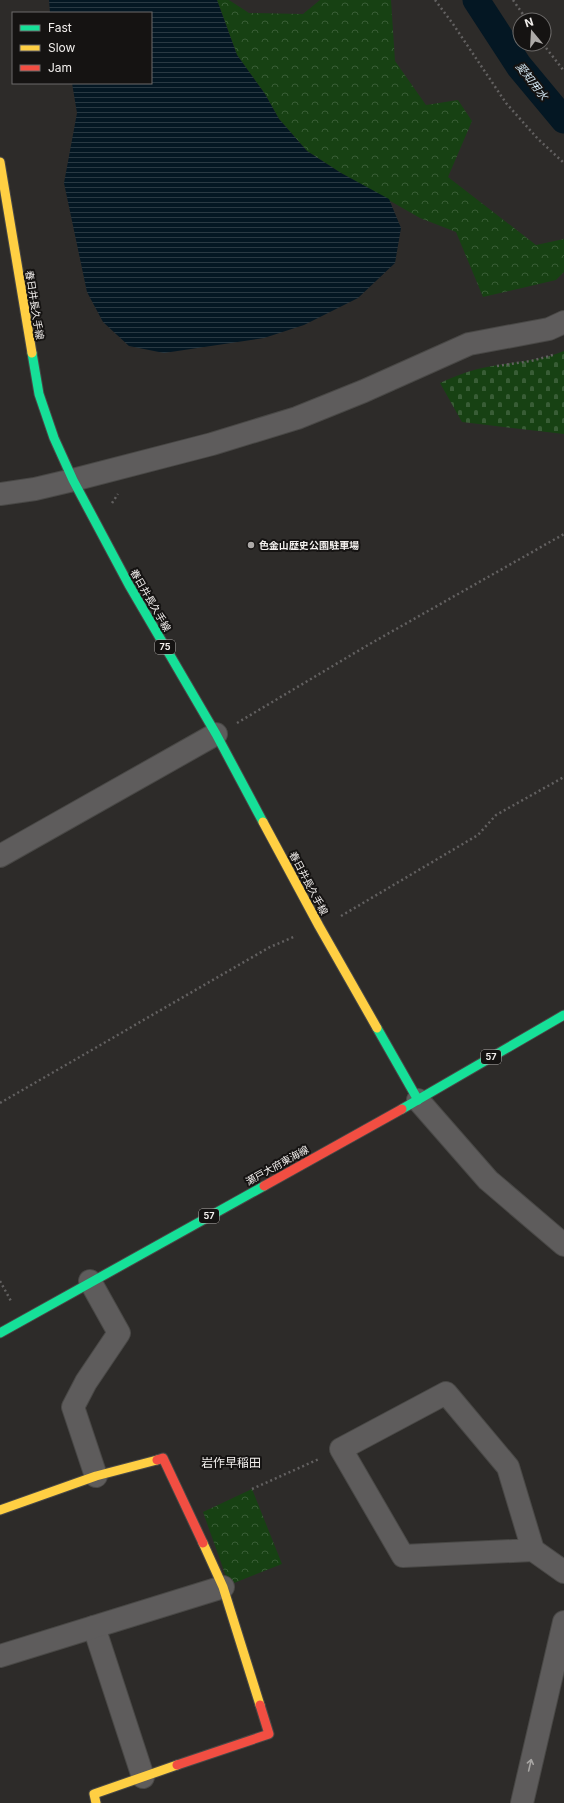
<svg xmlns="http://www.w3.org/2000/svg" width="564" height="1803" viewBox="0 0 564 1803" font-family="Inter,'Noto Sans JP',sans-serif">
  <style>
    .forest { fill: url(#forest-crowns) }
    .cemetery { fill: url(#cemetery-stones) }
    .water { fill: url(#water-rules) }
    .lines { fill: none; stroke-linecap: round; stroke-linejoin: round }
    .canal { stroke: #041723; stroke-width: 27 }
    .street-casing { stroke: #494846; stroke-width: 24 }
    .fast-casing { stroke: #494846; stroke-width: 11 }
    .slow-casing { stroke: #494846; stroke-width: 11 }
    .jam-casing { stroke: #494846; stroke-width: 11 }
    .path { stroke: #636161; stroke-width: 2.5; stroke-dasharray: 2 3; stroke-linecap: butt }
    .street { stroke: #5e5c5c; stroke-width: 22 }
    .fast { stroke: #16e098; stroke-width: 9 }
    .slow { stroke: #ffcf43; stroke-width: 9 }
    .jam { stroke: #f24e42; stroke-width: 9 }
    .oneway { stroke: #a8a6a4 }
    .poi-dot { fill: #adaaa8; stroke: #151312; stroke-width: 1.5 }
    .labels { text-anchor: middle; stroke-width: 4; stroke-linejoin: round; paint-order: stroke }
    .shield { fill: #151312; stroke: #b0adab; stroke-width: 1 }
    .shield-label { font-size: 9px; font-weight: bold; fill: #f2efed }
    .street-label { font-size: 10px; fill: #f2efed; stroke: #151312 }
    .poi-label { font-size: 10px; font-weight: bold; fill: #f2efed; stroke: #151312; text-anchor: start }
    .water-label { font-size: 11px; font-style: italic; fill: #d2e5f0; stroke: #151312 }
    .quarter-label { font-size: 12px; fill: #f2efed; stroke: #151312 }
  </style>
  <defs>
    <pattern id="forest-crowns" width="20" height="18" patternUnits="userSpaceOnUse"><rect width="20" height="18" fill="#174113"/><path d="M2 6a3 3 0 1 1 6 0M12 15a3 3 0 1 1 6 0" fill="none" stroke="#395d36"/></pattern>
    <pattern id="cemetery-stones" width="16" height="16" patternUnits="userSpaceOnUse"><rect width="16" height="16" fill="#174113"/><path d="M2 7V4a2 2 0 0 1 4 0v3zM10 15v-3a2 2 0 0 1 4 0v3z" fill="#395d36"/></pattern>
    <pattern id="water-rules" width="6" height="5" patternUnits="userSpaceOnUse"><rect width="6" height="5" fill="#041723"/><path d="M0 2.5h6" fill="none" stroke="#293943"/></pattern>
  </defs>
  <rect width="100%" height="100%" fill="#2d2b29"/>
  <g class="forest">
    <path d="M217,0h12l20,13 54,1 17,-14h71l4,61 31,44 32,-5 14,21 -24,56 88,68 28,-6v33l-8,8 -73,17 -27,-65 -36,-14 -79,-45 -34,-22 -28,-32 -14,-25 -28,-39z"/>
    <path d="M252,1489l30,75 -53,21 -26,-73z"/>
  </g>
  <path class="cemetery" d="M564,351v83l-102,-12 -22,-39c15,-7 31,-13 47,-16 26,-5 53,-6 77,-16z"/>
  <path class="water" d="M49,0h168l20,55 28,39 14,25 28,32 34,22 48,26 12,29 -6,35 -37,35 -54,27 -40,13 -100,15 -35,-7 -26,-24 -16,-30 -23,-109 13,-70 -5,-30h79v-70h-101z"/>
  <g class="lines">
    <path class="canal" d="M476,0l43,66 45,54"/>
    <g class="street-casing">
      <g id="street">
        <path d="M0,494l35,-5 38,-9 139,-36 85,-26 67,-27 105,-47 80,-15 15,-7"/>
        <path d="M0,856l216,-122"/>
        <path d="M418,1100l70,80 76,65"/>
        <path d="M90,1281l29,52 -33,49 -13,25 23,69"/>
        <path d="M533,1550l-130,6 -62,-107 105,-56 62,74 25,83 31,22"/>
        <path d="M94,1627l49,150"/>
        <path d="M0,1656l223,-69"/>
        <path d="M522,1803l42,-181"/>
      </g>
    </g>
    <g class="fast-casing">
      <g id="fast">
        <path d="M32,353l7,41 15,44 19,42 56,105 87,149 47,88"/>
        <path d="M377,1028l41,72"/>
        <path d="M402,1109l162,-94"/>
        <path d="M0,1333l264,-147"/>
      </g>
    </g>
    <g class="slow-casing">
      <g id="slow">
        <path d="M0,162l32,191"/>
        <path d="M263,822l56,104 58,102"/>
        <path d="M0,1510l96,-34 61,-16"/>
        <path d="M203,1543l20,44 37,118"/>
        <path d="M96,1803l-2,-9 83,-29"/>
      </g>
    </g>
    <g class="jam-casing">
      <g id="jam">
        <path d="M264,1186l138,-77"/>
        <path d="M157,1460l6,-2 40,85"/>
        <path d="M177,1765l92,-31 -9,-29"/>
      </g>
    </g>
    <g class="path">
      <path d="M435,0l18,24 53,79 32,36 26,24"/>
      <path d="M513,0l14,20"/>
      <path d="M543,44l21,27"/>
      <path d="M497,366l34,-5 22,-6"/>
      <path d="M112,503l6,-9"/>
      <path d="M237,723l131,-78 196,-111"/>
      <path d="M341,916l137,-81 18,-20 68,-38"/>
      <path d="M0,1103l270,-156 26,-11"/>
      <path d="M0,1281l11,20"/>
      <path d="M252,1489l67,-30"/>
    </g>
    <use href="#street" class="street"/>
    <use href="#fast" class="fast"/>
    <use href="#slow" class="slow"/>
    <use href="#jam" class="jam"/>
  </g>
  <defs><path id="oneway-shaft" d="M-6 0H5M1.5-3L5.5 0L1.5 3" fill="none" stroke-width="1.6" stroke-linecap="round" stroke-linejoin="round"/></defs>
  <use class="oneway" href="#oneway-shaft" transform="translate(530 1765) rotate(-77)"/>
  <circle class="poi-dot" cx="251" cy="545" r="4"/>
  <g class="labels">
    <g class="shield">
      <rect x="155" y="640" width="20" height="14" rx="3"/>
      <rect x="481" y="1050" width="20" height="14" rx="3"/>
      <rect x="199" y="1209" width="20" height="14" rx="3"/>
    </g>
    <g class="shield-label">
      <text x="165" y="650">75</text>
      <text x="491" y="1060">57</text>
      <text x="209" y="1219">57</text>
    </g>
    <g class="street-label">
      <text transform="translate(35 305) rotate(81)" y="4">春日井長久手線</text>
      <text transform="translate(151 600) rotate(60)" y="4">春日井長久手線</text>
      <text transform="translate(309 883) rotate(62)" y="4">春日井長久手線</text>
      <text transform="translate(277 1165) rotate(-29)" y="4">瀬戸大府東海線</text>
    </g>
    <g class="poi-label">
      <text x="259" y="549">色金山歴史公園駐車場</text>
    </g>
    <g class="water-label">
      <text transform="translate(532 81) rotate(52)" y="4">愛知用水</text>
    </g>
    <g class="quarter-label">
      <text x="231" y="1467">岩作早稲田</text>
    </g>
  </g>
  <rect x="12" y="12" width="140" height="72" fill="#151312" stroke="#6d6b6a"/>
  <rect x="20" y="25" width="20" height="6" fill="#16e098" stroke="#6d6b6a"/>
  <text x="48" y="32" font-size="12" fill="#f2efed">Fast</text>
  <rect x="20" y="45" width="20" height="6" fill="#ffcf43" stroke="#6d6b6a"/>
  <text x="48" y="52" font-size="12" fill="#f2efed">Slow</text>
  <rect x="20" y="65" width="20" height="6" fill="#f24e42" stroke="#6d6b6a"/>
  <text x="48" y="72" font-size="12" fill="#f2efed">Jam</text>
  <g transform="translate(532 32) rotate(342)"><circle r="19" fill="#151312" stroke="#6d6b6a"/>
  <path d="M0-3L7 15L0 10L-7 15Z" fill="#adaaa8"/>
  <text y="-6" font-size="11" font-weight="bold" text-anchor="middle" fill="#f2efed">N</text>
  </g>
</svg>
